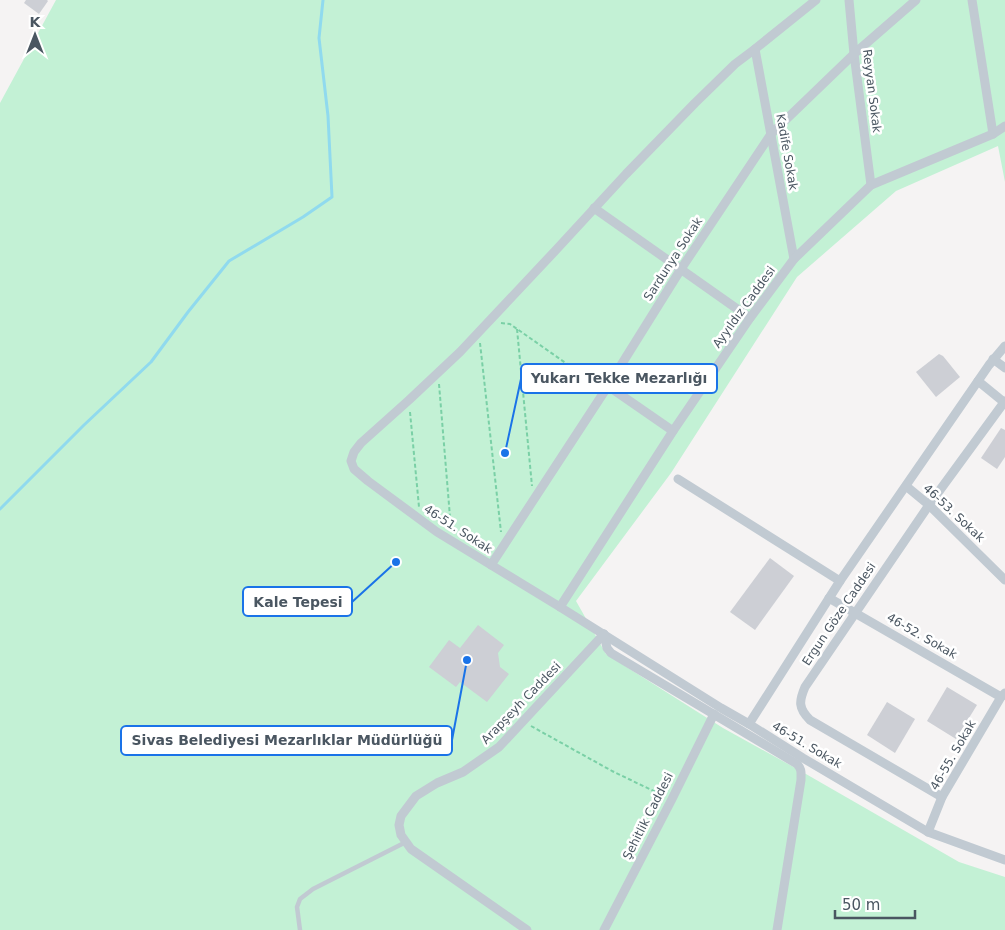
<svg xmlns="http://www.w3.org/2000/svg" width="1005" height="930" viewBox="0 0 1005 930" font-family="'DejaVu Sans',sans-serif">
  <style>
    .green { fill: #c3f1d5 }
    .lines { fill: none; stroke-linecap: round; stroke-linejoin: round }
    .stream { stroke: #90daee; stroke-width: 3 }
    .building { fill: #cdcfd5 }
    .path { stroke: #7ad0a6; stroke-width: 2; stroke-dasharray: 4 2.5; stroke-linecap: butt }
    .lane { stroke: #c1cad2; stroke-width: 4.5 }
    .street { stroke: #c1cad2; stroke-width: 9 }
    .labels { text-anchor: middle; stroke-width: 5; stroke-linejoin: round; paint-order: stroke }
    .street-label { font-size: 12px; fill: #4a5661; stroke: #fff }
    .leader { fill: none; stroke: #1a73e8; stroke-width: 2 }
    .callout-dot { fill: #1a73e8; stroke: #fff; stroke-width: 2 }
    .callout { fill: #fff; stroke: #1a73e8; stroke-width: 2 }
    .callout-label { font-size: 14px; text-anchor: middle; font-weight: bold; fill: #4a5661 }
  </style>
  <rect width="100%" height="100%" fill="#f5f3f3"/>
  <path class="green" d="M56,0h949v182l-7,-36 -102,45 -99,86 -126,196 -95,128 30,53 117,74 76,42 160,92 46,15v53h-1005v-827z"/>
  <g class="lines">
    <path class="stream" d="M0,509l84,-84 67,-63 37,-50 41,-51 74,-44 29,-20 -4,-81 -9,-78 4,-38"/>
  </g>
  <g class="building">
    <path d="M26,0h21l1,1 -9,13 -15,-11z"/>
    <path d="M939,354l4,2 17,21 -24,20 -20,-25z"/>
    <path d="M1001,428l4,2v27l-8,12 -16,-11z"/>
    <path d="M770,558l24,18 -39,54 -25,-18z"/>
    <path d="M478,625l26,20 -6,8 2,14 9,7 -22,28 -27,-20 -4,5 -27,-20 20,-27 11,8z"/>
    <path d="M947,687l30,18 -21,34 -29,-18z"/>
    <path d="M887,702l28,17 -20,34 -28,-18z"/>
  </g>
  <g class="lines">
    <g class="path">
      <path d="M501,323l9,1 87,61"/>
      <path d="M517,329l15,157"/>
      <path d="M480,343l21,189"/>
      <path d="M439,384l12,145"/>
      <path d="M410,412l9,95"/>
      <path d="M531,726l81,45 52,25"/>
    </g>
    <path class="lane" d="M300,930l-3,-23 3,-8 13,-10 93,-47"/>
    <g class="street">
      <path d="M816,0l-61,49 -20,15 -40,39 -69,71 -71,77 -95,101 -51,48 -48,43 -7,9 -3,9 3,8 14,12 69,51 123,75 161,101 28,16 54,34 125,74 77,28"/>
      <path d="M849,0l5,54 17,131"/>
      <path d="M972,0l21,134"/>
      <path d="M755,49l39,210"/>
      <path d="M594,208l156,110"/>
      <path d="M993,359l12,9"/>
      <path d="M978,381l27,22"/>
      <path d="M608,386l65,45"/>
      <path d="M678,479l162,102"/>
      <path d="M906,486l23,19 76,75"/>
      <path d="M491,565l117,-179 73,-117 90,-135 83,-80 62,-54"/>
      <path d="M829,598l172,99"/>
      <path d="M560,607l113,-176 77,-113 44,-59 77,-74 122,-51 12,-8"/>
      <path d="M604,634l3,14 4,5 186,111c5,5 4,9 4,16l-24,150"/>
      <path d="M749,724l91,-143 149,-216 16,-19"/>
      <path d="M942,797l-132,-77c-12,-12 -11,-19 -5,-33l124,-182 76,-104"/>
      <path d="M928,832l14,-35 59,-100 4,-4"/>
      <path d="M527,930l-116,-81 -10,-14 -2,-10 2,-9 15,-20 21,-13 26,-11 36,-25 105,-113"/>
      <path d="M604,930l68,-131 42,-85"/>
    </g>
  </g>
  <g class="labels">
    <g class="street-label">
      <text transform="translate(872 91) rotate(83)" y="4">Reyyan Sokak</text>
      <text transform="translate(787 152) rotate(80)" y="4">Kadife Sokak</text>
      <text transform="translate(673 259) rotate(-57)" y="4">Sardunya Sokak</text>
      <text transform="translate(744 307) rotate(-54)" y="4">Ayyıldız Caddesi</text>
      <text transform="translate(954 513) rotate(43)" y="4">46-53. Sokak</text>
      <text transform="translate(458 529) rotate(33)" y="4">46-51. Sokak</text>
      <text transform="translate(839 614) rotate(-56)" y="4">Ergun Göze Caddesi</text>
      <text transform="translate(922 636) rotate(30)" y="4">46-52. Sokak</text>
      <text transform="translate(521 703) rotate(-46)" y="4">Arapşeyh Caddesi</text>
      <text transform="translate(807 745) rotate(31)" y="4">46-51. Sokak</text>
      <text transform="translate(953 755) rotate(-60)" y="4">46-55. Sokak</text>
      <text transform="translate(648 816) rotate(-63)" y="4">Şehitlik Caddesi</text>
    </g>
  </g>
  <path class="leader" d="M505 453L521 379M396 562L352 602M467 660L452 740"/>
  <g class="callout-dot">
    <circle cx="505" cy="453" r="5"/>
    <circle cx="396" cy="562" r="5"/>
    <circle cx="467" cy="660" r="5"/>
  </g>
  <g class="callout">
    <rect x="521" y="364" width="196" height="29" rx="5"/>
    <rect x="243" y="587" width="109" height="29" rx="5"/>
    <rect x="121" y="726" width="331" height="29" rx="5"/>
  </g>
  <g class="callout-label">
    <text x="619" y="383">Yukarı Tekke Mezarlığı</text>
    <text x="298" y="607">Kale Tepesi</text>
    <text x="287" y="745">Sivas Belediyesi Mezarlıklar Müdürlüğü</text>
  </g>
  <g transform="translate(35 35)" stroke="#ffffff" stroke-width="4" paint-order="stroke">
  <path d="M0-4L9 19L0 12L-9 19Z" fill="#4a5661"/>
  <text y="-8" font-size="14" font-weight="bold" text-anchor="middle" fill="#4a5661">K</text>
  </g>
  <path d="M835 910v8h80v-8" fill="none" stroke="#4a5661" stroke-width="2.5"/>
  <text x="842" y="910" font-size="15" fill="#4a5661" stroke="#ffffff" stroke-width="4" paint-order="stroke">50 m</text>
</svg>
